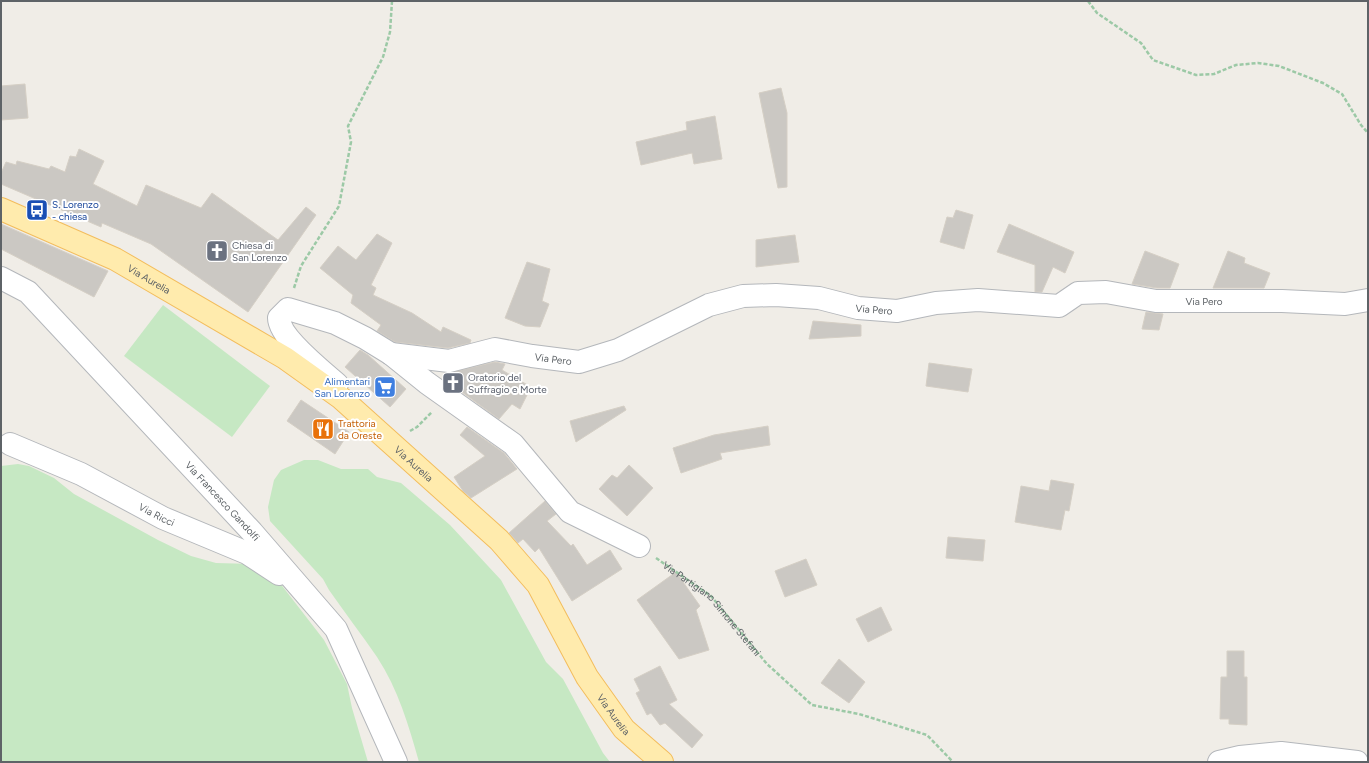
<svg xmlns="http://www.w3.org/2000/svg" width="1369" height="763" viewBox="0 0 1369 763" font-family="Figtree,sans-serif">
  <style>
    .green { fill: #c6e8c3 }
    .building { fill: #cbc8c3; stroke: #d5cfc5 }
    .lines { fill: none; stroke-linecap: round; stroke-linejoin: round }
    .minor-casing { stroke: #b4b7bb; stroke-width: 24 }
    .primary-casing { stroke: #f3bd5d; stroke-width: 24 }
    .path { stroke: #9cc9a6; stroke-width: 2.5; stroke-dasharray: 4 2; stroke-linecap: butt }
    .minor { stroke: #fff; stroke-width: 22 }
    .primary { stroke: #ffebad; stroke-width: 22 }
    .labels { text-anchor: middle; stroke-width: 4; stroke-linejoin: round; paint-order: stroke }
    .transit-label { font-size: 10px; fill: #164399; stroke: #fff; text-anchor: start }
    .worship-label { font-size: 10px; fill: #5b616d; stroke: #fff; text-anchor: start }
    .street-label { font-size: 10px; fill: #5e6367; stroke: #fff }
    .shop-label { font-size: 10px; fill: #366cbe; stroke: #fff; text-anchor: end }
    .food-label { font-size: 10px; fill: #c56008; stroke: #fff; text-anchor: start }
  </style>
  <rect width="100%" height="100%" fill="#f0ede7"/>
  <g class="green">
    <path d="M163,305l107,81 -38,51 -108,-81z"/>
    <path d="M304,460h14l23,9h27l9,8 24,6 49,42 51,55 45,82 17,17 40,74 7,9h-191c-10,-36 -21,-73 -42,-105 -15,-22 -32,-44 -48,-67l-6,-11 -53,-58 -2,-14 6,-27 7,-10z"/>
    <path d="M18,464l11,2 25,12 20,16 84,46 33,16 25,7 37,1 23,14 48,62 23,44 5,24 16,54h-367v-296z"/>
  </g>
  <g class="building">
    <path d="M25,84l3,34 -27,2v-34z"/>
    <path d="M781,88l6,25v74l-9,1 -19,-95z"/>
    <path d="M715,116l7,43 -28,5 -2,-11 -51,12 -5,-23 51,-12 -1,-8z"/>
    <path d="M79,149l25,12 -11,23 44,22 9,-21 55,23 11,-15 66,47 28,-33 10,8 -68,97 -97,-68 -49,-21 -1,4 -100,-43v-11l5,-11 10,3 1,-4 32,8 2,-3 14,6 5,-16 6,1z"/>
    <path d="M956,210l17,5 -9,34 -24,-7 7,-25 6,1z"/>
    <path d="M1,224l107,47 -14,26 -93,-48z"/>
    <path d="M1009,224l65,28 -9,21 -12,-6 -11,25h-7v-27l-38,-13z"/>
    <path d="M377,234l15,9 -21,42 5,3 -3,7 39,18 29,19 2,-5 28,13 -1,3 -22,5 -53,-6 -18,-11 4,-6 -30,-22 2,-8 -33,-27 18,-22 18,14z"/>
    <path d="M795,235l4,27 -43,5v-27z"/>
    <path d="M1145,251l34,13 -9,24h-13l-25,-4z"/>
    <path d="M1228,251l17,7 -1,5 26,10 -6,15h-51z"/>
    <path d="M527,262l23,7 -8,32 7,3 -9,23 -15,-1 -20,-8z"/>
    <path d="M1146,312l17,2 -4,16 -17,-1z"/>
    <path d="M813,321l48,4v11l-52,3z"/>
    <path d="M360,350l8,5 38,34 -16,18 -45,-40z"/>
    <path d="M495,362l10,2 -3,6 29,17 -11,22 -8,-5 -13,15 -55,-40 3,-6z"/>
    <path d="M929,363l43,6 -4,23 -42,-6z"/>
    <path d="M301,400l48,32 -14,22 -48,-33z"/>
    <path d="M624,406l2,4 -50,32 -6,-21z"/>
    <path d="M768,426l2,19 -50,8 2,6 -41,14 -8,-25 41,-13z"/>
    <path d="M467,427l37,26 13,16 -46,29 -8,-7 -9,-14 31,-21 -25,-21z"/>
    <path d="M629,465l24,23 -26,28 -28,-27 13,-14 5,3z"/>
    <path d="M1051,480l23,4 -5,27 -4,-1 -4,20 -46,-8 6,-36 28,5z"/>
    <path d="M545,501l11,13 -9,7 24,25 2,-2 14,21 23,-15 12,19 -50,32 -33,-53 -4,4 -12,-13 -5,4 -9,-10z"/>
    <path d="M948,537l37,3 -2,21 -37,-3z"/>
    <path d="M806,559l11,26 -32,12 -10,-26z"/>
    <path d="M676,572l24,34 -4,4 13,40 -30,9 -42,-59z"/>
    <path d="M881,607l11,23 -24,12 -12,-23z"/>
    <path d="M1227,651h17v26h3v48l-18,-1v-5h-9l1,-42h6z"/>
    <path d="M839,659l26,23 -16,21 -28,-20z"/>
    <path d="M660,666l17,34 -8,4 34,31 -11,13 -27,-25 -5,2 -9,-12 -4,2 -11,-22 4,-2 -6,-12z"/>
  </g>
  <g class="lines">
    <g class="minor-casing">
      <g id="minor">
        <path id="s2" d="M1,278l27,14 224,240 84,97 60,133"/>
        <path id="s3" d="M391,354l58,7 46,-12 37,7 47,6 39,-12 91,-45 34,-9 33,-1 43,3 39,10 39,3 39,-8 42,-3 81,6 19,-13 28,-1 50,9h126l63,3 23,-4"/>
        <path d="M337,384c-15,-13 -58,-47 -58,-66l9,-9 47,14 30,15 26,16 36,29 86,61 57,68 69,34"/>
        <path id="s4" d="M10,444l71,30 82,44 84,35 32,21"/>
        <path d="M1219,762l21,-5 41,-4 76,9"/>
      </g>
    </g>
    <g class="primary-casing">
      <g id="primary">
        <path id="s5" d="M1,209l114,50 170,99 56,40 158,142 39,45 49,92 37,52 38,33"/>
      </g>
    </g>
    <g class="path">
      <path d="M1088,1l9,12 44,30 12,17 43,15 18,-1 22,-9 22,-2 21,3 44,17 19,11 19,31 7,8"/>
      <path d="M294,288l7,-22 38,-60 12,-64 -3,-16 35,-69 7,-25 2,-31"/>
      <path d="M410,431l7,-4 15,-15"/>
      <path id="s1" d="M656,558l55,38 56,68 45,41 47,9 68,21 26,27"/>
    </g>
    <use href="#minor" class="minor"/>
    <use href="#primary" class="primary"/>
  </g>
  <defs>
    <g id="bus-square" transform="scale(1.15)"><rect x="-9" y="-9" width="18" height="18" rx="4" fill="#1a4fb4" stroke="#fff"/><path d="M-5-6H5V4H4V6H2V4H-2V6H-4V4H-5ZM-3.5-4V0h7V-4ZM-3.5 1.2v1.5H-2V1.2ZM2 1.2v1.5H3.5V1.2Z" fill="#fff"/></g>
    <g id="church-square" transform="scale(1.15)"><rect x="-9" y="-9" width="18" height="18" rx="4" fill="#6b7280" stroke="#fff"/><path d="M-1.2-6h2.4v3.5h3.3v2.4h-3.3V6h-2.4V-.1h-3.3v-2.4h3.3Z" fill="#fff"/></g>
    <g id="supermarket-square" transform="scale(1.15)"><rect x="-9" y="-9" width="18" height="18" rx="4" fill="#3f7fe0" stroke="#fff"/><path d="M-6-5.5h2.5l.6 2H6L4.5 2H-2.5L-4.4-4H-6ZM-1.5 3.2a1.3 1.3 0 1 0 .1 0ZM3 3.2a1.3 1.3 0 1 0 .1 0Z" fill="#fff"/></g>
    <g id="restaurant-square" transform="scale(1.15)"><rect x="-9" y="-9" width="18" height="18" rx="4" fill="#e8710a" stroke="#fff"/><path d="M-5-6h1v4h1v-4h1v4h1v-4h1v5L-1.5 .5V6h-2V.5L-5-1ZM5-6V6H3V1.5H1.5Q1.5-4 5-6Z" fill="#fff"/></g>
  </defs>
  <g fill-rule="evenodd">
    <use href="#bus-square" x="37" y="210"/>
    <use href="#church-square" x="217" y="251"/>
    <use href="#church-square" x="453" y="383"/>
    <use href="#supermarket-square" x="385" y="387"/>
    <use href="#restaurant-square" x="323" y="429"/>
  </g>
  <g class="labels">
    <g class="transit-label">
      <text x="52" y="208">S. Lorenzo<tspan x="52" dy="12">- chiesa</tspan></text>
    </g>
    <g class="worship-label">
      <text x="232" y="249">Chiesa di<tspan x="232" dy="12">San Lorenzo</tspan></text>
      <text x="468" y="381">Oratorio del<tspan x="468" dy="12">Suffragio e Morte</tspan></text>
    </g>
    <g class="street-label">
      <text dy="4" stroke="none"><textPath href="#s5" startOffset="164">Via Aurelia</textPath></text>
      <text dy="4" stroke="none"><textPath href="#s3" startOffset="837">Via Pero</textPath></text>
      <text dy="4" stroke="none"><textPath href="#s3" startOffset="501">Via Pero</textPath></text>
      <text dy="4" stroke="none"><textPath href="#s3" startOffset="165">Via Pero</textPath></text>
      <text dy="4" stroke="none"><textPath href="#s5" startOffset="488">Via Aurelia</textPath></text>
      <text dy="4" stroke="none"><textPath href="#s2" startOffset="316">Via Francesco Gandolfi</textPath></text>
      <text dy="4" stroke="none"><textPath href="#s4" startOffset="163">Via Ricci</textPath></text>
      <text dy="4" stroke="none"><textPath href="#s1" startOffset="76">Via Partigiano Simone Stefani</textPath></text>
      <text dy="4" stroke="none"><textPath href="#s5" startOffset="812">Via Aurelia</textPath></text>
    </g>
    <g class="shop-label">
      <text x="370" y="385">Alimentari<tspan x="370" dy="12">San Lorenzo</tspan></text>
    </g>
    <g class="food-label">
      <text x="338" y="427">Trattoria<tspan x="338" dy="12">da Oreste</tspan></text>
    </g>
  </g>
  <rect width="1369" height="763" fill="none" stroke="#5e6367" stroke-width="4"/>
</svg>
